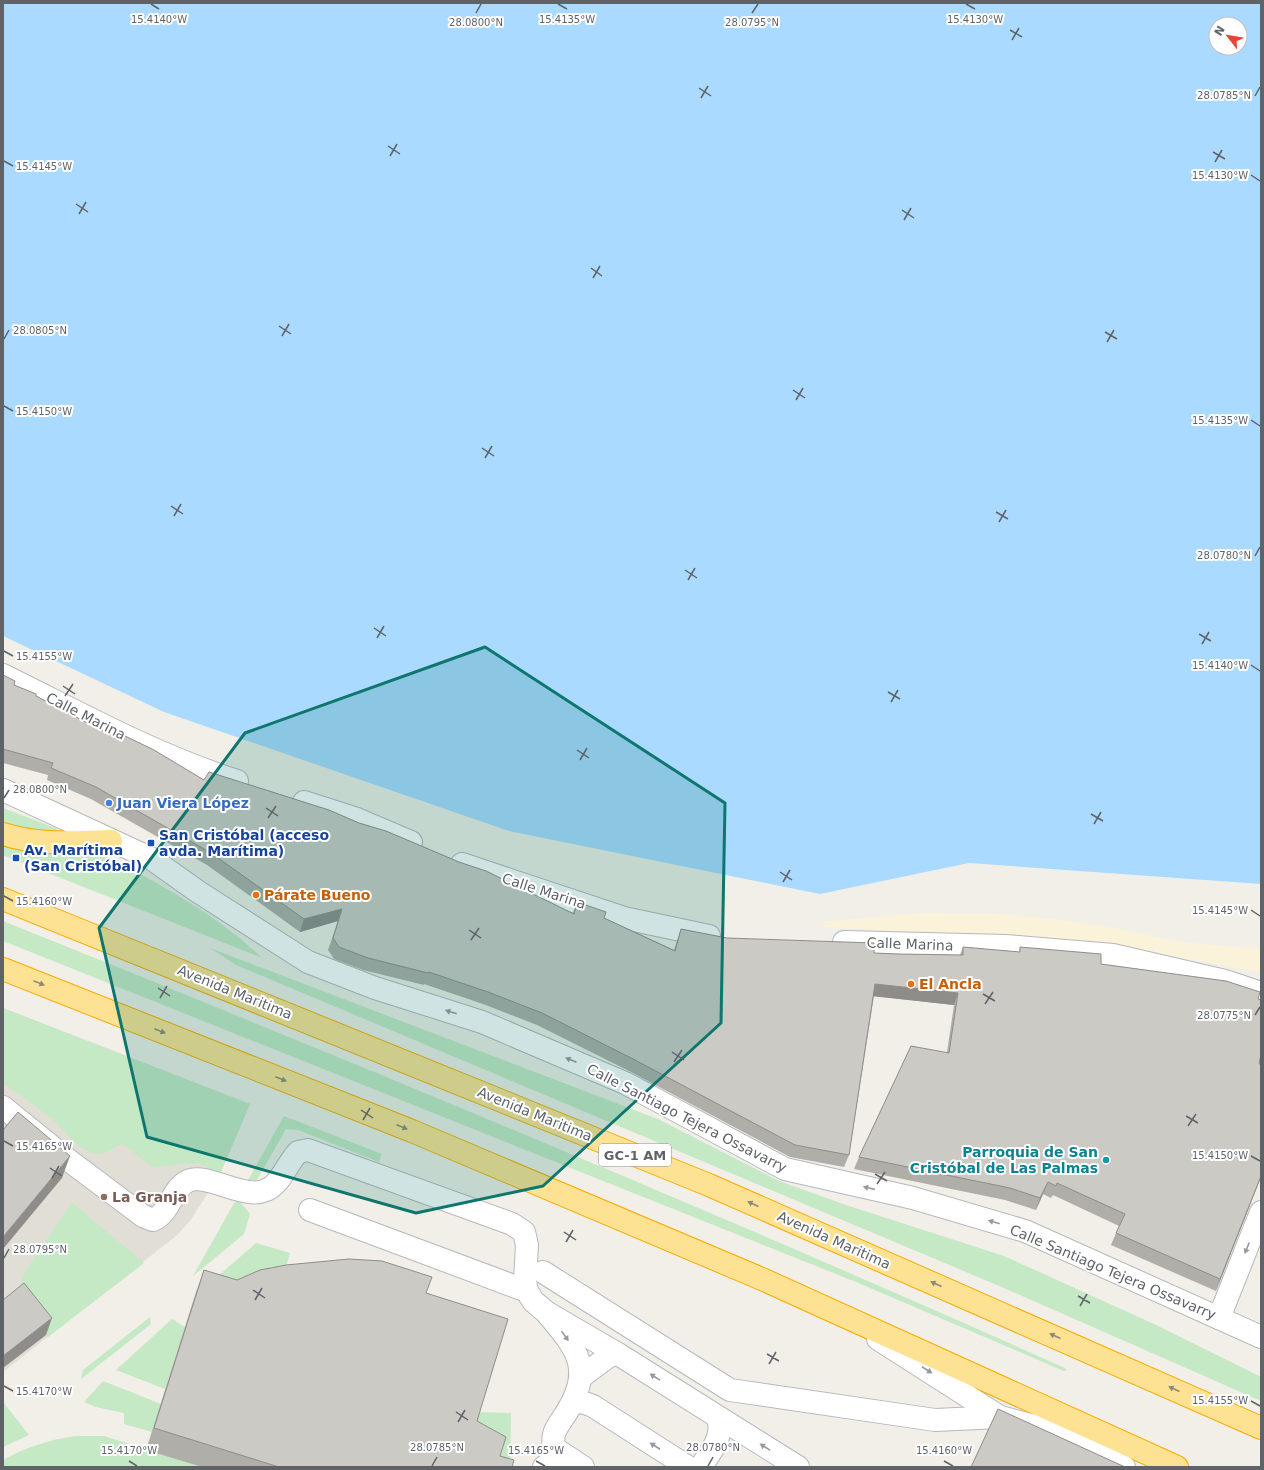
<svg xmlns="http://www.w3.org/2000/svg" width="1264" height="1470" viewBox="0 0 1264 1470" font-family="'DejaVu Sans',sans-serif">
  <style>
    .education { fill: #e1ded6 }
    .green { fill: #c5e8c5 }
    .sand { fill: #fbf3d9 }
    .water { fill: #aadaff; fill-rule: evenodd }
    .lines { fill: none; stroke-linecap: round; stroke-linejoin: round }
    .minor-casing { stroke: #b5b8bc; stroke-width: 24 }
    .highway-casing { stroke: #f9ab00; stroke-width: 24 }
    .minor { stroke: #fff; stroke-width: 22 }
    .highway { stroke: #fde293; stroke-width: 22 }
    .wall { fill: #afaea9 }
    .shaded-wall { fill: #8f8d8a }
    .building { fill: #cccac5; stroke: #8f8d8a }
    .oneway { fill: #8e8975 }
    .oneway2 { fill: #979a9d }
    .marked { fill: #0f766e; fill-opacity: 0.2; stroke: #0f766e; stroke-width: 3; stroke-linejoin: round }
    .ticks { fill: none; stroke: #5f6368; stroke-width: 1.5 }
    .shop-dot { fill: #3f7fe0; stroke: #fff; stroke-width: 1.5 }
    .transit-dot { fill: #1a4fb4; stroke: #fff; stroke-width: 1.5 }
    .food-dot { fill: #e8710a; stroke: #fff; stroke-width: 1.5 }
    .culture-dot { fill: #0f9aa8; stroke: #fff; stroke-width: 1.5 }
    .education-dot { fill: #8d6e63; stroke: #fff; stroke-width: 1.5 }
    .labels { text-anchor: middle; stroke-width: 4; stroke-linejoin: round; paint-order: stroke }
    .shield { fill: #fff; stroke: #8f9295; stroke-width: 1 }
    .shield-label { font-size: 13px; font-weight: bold; fill: #5f6368 }
    .street-label { font-size: 14px; fill: #5f6368; stroke: #fff }
    .shop-label { font-size: 14px; font-weight: bold; fill: #366cbe; stroke: #fff; text-anchor: start }
    .transit-label { font-size: 14px; font-weight: bold; fill: #164399; stroke: #fff; text-anchor: start }
    .food-label { font-size: 14px; font-weight: bold; fill: #c56008; stroke: #fff; text-anchor: start }
    .culture-label { font-size: 14px; font-weight: bold; fill: #0d838f; stroke: #fff; text-anchor: end }
    .education-label { font-size: 14px; font-weight: bold; fill: #785e54; stroke: #fff; text-anchor: start }
    .ticks-label { font-size: 10px; text-anchor: middle; fill: #5f6368; stroke: #fff; stroke-width: 4; stroke-linejoin: round; paint-order: stroke }
  </style>
  <rect width="100%" height="100%" fill="#f1efe8"/>
  <path class="education" d="M3,1008l247,96 -30,70 -30,47 -14,15 -173,136z"/>
  <g class="green">
    <path d="M3,808l55,21c-15,10 -39,-1 -55,-5z"/>
    <path d="M3,844c37,9 75,7 112,15 51,30 104,57 147,99l-259,-103z"/>
    <path d="M3,921c356,143 711,290 1062,447l2,2 -3,1 -208,-89 -853,-341z"/>
    <path d="M210,948l448,171 121,62 67,24 158,51 150,68 107,53v24l-264,-116 -761,-320z"/>
    <path d="M3,1008l247,96 -30,70 -21,-11 -47,4 -29,-23c-11,2 -14,12 -29,9 -17,-3 -30,-24 -43,-35 -15,-12 -32,-24 -48,-35z"/>
    <path d="M284,1116l98,38 -3,8 -81,-32 -12,-1 -29,51h-9z"/>
    <path d="M237,1198l13,16 -6,20 -51,42z"/>
    <path d="M72,1203l72,60 -96,74 -31,-44 9,-23z"/>
    <path d="M256,1243l34,10 -5,18 -14,-5 -4,14 -19,-6 -4,11 -27,-8z"/>
    <path d="M150,1317l1,7 -70,55 2,-9z"/>
    <path d="M172,1319l13,8 -20,62 -49,-19z"/>
    <path d="M103,1381l58,23 -9,28 -28,-8v-11l-28,-6 -12,-5z"/>
    <path d="M3,1402l26,33 -26,12z"/>
    <path d="M478,1412l33,1 -1,53 -41,-23z"/>
    <path d="M75,1436h29l98,31h-199v-7c23,-13 46,-20 72,-24z"/>
  </g>
  <path class="sand" d="M920,913l82,1 59,6 52,8 66,14 82,7v23l-172,-31 -265,-14v-5z"/>
  <path class="water" d="M3,3h1258v881l-292,-21 -149,31 -311,-63 -345,-119 -161,-76zM1216,24h24v24h-24z"/>
  <g class="lines">
    <g class="minor-casing">
      <g id="minor">
        <path d="M3,675c77,38 152,80 234,106"/>
        <path d="M3,790l149,69 45,32 111,71 67,26 107,34 143,61 160,86 128,29 112,33 236,106"/>
        <path d="M304,802l53,17 54,23"/>
        <path d="M462,864l162,54 85,18"/>
        <path d="M844,942l162,4 107,9 112,26 36,12"/>
        <path d="M3,1107l64,52 76,57 10,4c17,-7 18,-29 33,-38 23,-13 65,27 89,2 9,-9 14,-22 23,-32l10,-2 204,74 12,8 3,13 -2,36 2,10 6,10 13,11"/>
        <path d="M310,1210l217,81"/>
        <path d="M543,1272l187,118 205,30 65,-3 42,11 82,39"/>
        <path d="M1219,1318l42,-106"/>
        <path d="M878,1339l122,78"/>
        <path d="M581,1377l28,-21 9,-2"/>
        <path d="M572,1403l10,-1 11,4 95,61"/>
        <path d="M544,1467l8,-6 19,-2"/>
        <path d="M583,1467l-29,-19c-3,-15 3,-21 11,-33 30,-46 12,-66 -19,-103l72,42 180,113"/>
        <path d="M701,1467c10,-17 23,-29 17,-49"/>
      </g>
    </g>
    <g class="highway-casing">
      <g id="highway">
        <path d="M3,834c38,12 69,8 108,7"/>
        <path d="M3,899l706,286 552,243"/>
        <path d="M3,969l409,162 350,148 415,188"/>
      </g>
    </g>
    <use href="#minor" class="minor"/>
    <use href="#highway" class="highway"/>
  </g>
  <g class="wall">
    <path d="M3,675l11,10 22,11 82,43 86,41 155,43 214,90 4,-11 27,16 70,32 7,-21 46,9 147,15 25,1 61,1 3,-8 56,5 1,-5 81,17 157,35 1,65 2,113 -45,114 -105,-46 8,-19 -66,-31 -2,3 -8,-4 -7,16 -31,-10 -151,-31 5,-12 88,-105 7,-47 -80,-9 -25,159 -5,12 -54,-10 -159,-85 -94,-47 -54,-21 -59,-20v1l-61,-15 -29,-11 -6,-9 10,-29 -38,11 -93,-67 -116,-66 -44,-19 1,-5 -45,-12z"/>
    <path d="M204,1270l33,10 189,13 51,128 23,35 12,11h-310l-56,-17 50,-158z"/>
  </g>
  <g class="shaded-wall">
    <path d="M342,909l-4,12 -38,11 4,-13z"/>
    <path d="M875,984l83,9 -4,12 -83,-9z"/>
    <path d="M70,1156l-8,22 -59,71v-12z"/>
    <path d="M1261,1176v1l-45,114 4,-12z"/>
    <path d="M1048,1182l-5,12 -7,16 4,-12z"/>
    <path d="M52,1318l-6,17 -43,33v-12z"/>
  </g>
  <g class="building">
    <path d="M3,675l12,6 -1,4 22,9v2l82,43 5,-4 31,15 50,30 5,-8 120,38 30,13 27,8 73,31 27,9 88,43 3,-12 29,10 -2,6 71,33 6,-22 46,9 147,5v10l25,1 64,1v-8l57,5v-5l81,7v10l125,17 34,11 -2,7 3,1v54l-2,10h2v112l-41,103 -104,-46 9,-19 -68,-31 -1,3 -8,-4 -8,16 -30,-10 -151,-31 52,-111 38,7 9,-60 -83,-9 -26,171 -54,-10 -160,-85 -93,-47 -54,-21 -59,-20 -1,1 -60,-15 -29,-11 -6,-9 9,-29 -38,10 -93,-66 -115,-66 -45,-19 2,-5 -50,-14z"/>
    <path d="M18,1112l52,44 -67,81v-107z"/>
    <path d="M349,1259l33,2 50,16 -6,16 82,26 -31,102 29,16 -6,19 14,4 -2,7h-233l-125,-39 50,-158 33,10 23,-10 26,-5z"/>
    <path d="M24,1283l28,35 -49,38v-56z"/>
    <path d="M998,1409l127,58h-154z"/>
  </g>
  <defs><path id="oneway-solid" d="M-6-.8H1V-3.2L6.5 0L1 3.2V.8H-6Z"/></defs>
  <g class="oneway">
    <use href="#oneway-solid" transform="translate(39 983) rotate(22)"/>
    <use href="#oneway-solid" transform="translate(160 1031) rotate(22)"/>
    <use href="#oneway-solid" transform="translate(281 1079) rotate(22)"/>
    <use href="#oneway-solid" transform="translate(402 1127) rotate(22)"/>
    <use href="#oneway-solid" transform="translate(753 1204) rotate(-156)"/>
    <use href="#oneway-solid" transform="translate(936 1284) rotate(-156)"/>
    <use href="#oneway-solid" transform="translate(1055 1336) rotate(-156)"/>
    <use href="#oneway-solid" transform="translate(1174 1389) rotate(-156)"/>
  </g>
  <g class="oneway2">
    <use href="#oneway-solid" transform="translate(451 1012) rotate(-163)"/>
    <use href="#oneway-solid" transform="translate(571 1060) rotate(-157)"/>
    <use href="#oneway-solid" transform="translate(869 1188) rotate(-167)"/>
    <use href="#oneway-solid" transform="translate(994 1222) rotate(-164)"/>
    <use href="#oneway-solid" transform="translate(1247 1248) rotate(112)"/>
    <use href="#oneway-solid" transform="translate(565 1336) rotate(55)"/>
    <use href="#oneway-solid" transform="translate(927 1370) rotate(33)"/>
    <use href="#oneway-solid" transform="translate(655 1377) rotate(-148)"/>
    <use href="#oneway-solid" transform="translate(655 1446) rotate(-147)"/>
    <use href="#oneway-solid" transform="translate(765 1447) rotate(-148)"/>
  </g>
  <path class="marked" d="M485,647l240,156 -4,220 -178,163 -127,27 -269,-76 -48,-209 146,-195z"/>
  <path class="ticks" d="M151,4l8,5M558,4l9,5M966,4l9,5M476,13l5,-9M752,13l6,-9M1010,30l12,7M1012,40l7,-12M699,88l12,8M1255,96l5,-9M701,98l7,-12M388,146l12,8M1213,152l12,7M390,156l7,-12M4,161l9,5M1215,162l7,-12M1251,175l9,6M76,204l12,8M902,210l12,8M79,214l7,-12M904,220l7,-12M591,268l11,8M593,278l7,-12M279,326l12,8M1105,332l12,7M282,336l7,-12M4,339l5,-9M1107,342l7,-12M793,390l12,8M796,400l7,-12M4,406l9,5M1251,420l9,6M482,448l12,8M485,458l7,-12M171,506l12,8M996,512l12,7M174,516l7,-12M999,522l7,-12M1255,556l5,-9M685,570l12,8M688,580l7,-12M374,628l12,8M1199,634l12,7M377,638l7,-12M1202,644l7,-12M4,651l9,5M1251,665l9,6M63,686l12,8M888,692l12,7M65,696l8,-12M891,702l7,-12M577,750l12,8M580,760l7,-12M4,798l5,-8M266,808l12,8M1091,814l12,7M268,818l8,-12M1094,824l7,-12M780,872l12,8M783,882l7,-12M4,896l9,5M1251,910l9,6M469,930l12,8M471,940l8,-12M158,988l12,8M983,994l12,7M160,998l7,-12M985,1004l8,-12M1255,1015l5,-8M672,1052l12,8M674,1062l8,-12M361,1110l12,8M1186,1116l12,7M363,1120l7,-12M1188,1126l8,-12M4,1141l9,5M1251,1156l9,5M50,1168l12,8M875,1174l12,7M52,1178l7,-12M877,1184l8,-12M564,1232l12,8M566,1242l7,-12M4,1258l5,-9M253,1290l12,8M1078,1296l12,7M255,1300l7,-12M1080,1306l7,-12M767,1354l12,7M769,1364l7,-12M4,1386l9,5M1251,1401l9,5M456,1412l12,8M458,1422l7,-12M129,1461l8,5M536,1461l9,5M944,1461l9,5M432,1466l5,-9M708,1466l5,-9"/>
  <circle class="shop-dot" cx="109" cy="803" r="4"/>
  <g class="transit-dot">
    <rect x="147" y="839" width="8" height="8" rx="2"/>
    <rect x="12" y="854" width="8" height="8" rx="2"/>
  </g>
  <g class="food-dot">
    <circle cx="256" cy="895" r="4"/>
    <circle cx="911" cy="984" r="4"/>
  </g>
  <circle class="culture-dot" cx="1106" cy="1160" r="4"/>
  <circle class="education-dot" cx="104" cy="1197" r="4"/>
  <g class="labels">
    <rect class="shield" x="599" y="1144" width="72" height="22" rx="3"/>
    <g class="shield-label">
      <text x="635" y="1160">GC-1 AM</text>
    </g>
    <g class="street-label">
      <text transform="translate(86 716) rotate(27)" y="5">Calle Marina</text>
      <text transform="translate(544 891) rotate(18)" y="5">Calle Marina</text>
      <text transform="translate(910 944) rotate(2)" y="5">Calle Marina</text>
      <text transform="translate(235 992) rotate(22)" y="5">Avenida Maritima</text>
      <text transform="translate(535 1114) rotate(22)" y="5">Avenida Maritima</text>
      <text transform="translate(687 1118) rotate(27)" y="5">Calle Santiago Tejera Ossavarry</text>
      <text transform="translate(834 1240) rotate(24)" y="5">Avenida Maritima</text>
      <text transform="translate(1113 1272) rotate(23)" y="5">Calle Santiago Tejera Ossavarry</text>
    </g>
    <g class="shop-label">
      <text x="117" y="808">Juan Viera López</text>
    </g>
    <g class="transit-label">
      <text x="159" y="840">San Cristóbal (acceso<tspan x="159" dy="16">avda. Marítima)</tspan></text>
      <text x="24" y="855">Av. Marítima<tspan x="24" dy="16">(San Cristóbal)</tspan></text>
    </g>
    <g class="food-label">
      <text x="264" y="900">Párate Bueno</text>
      <text x="919" y="989">El Ancla</text>
    </g>
    <g class="culture-label">
      <text x="1098" y="1157">Parroquia de San<tspan x="1098" dy="16">Cristóbal de Las Palmas</tspan></text>
    </g>
    <g class="education-label">
      <text x="112" y="1202">La Granja</text>
    </g>
  </g>
  <g class="ticks-label">
    <text x="159" y="23">15.4140°W</text>
    <text x="567" y="23">15.4135°W</text>
    <text x="975" y="23">15.4130°W</text>
    <text x="476" y="26">28.0800°N</text>
    <text x="752" y="26">28.0795°N</text>
    <text x="1224" y="99">28.0785°N</text>
    <text x="44" y="170">15.4145°W</text>
    <text x="1220" y="179">15.4130°W</text>
    <text x="40" y="334">28.0805°N</text>
    <text x="44" y="415">15.4150°W</text>
    <text x="1220" y="424">15.4135°W</text>
    <text x="1224" y="559">28.0780°N</text>
    <text x="44" y="660">15.4155°W</text>
    <text x="1220" y="669">15.4140°W</text>
    <text x="40" y="793">28.0800°N</text>
    <text x="44" y="905">15.4160°W</text>
    <text x="1220" y="914">15.4145°W</text>
    <text x="1224" y="1019">28.0775°N</text>
    <text x="44" y="1150">15.4165°W</text>
    <text x="1220" y="1159">15.4150°W</text>
    <text x="40" y="1253">28.0795°N</text>
    <text x="44" y="1395">15.4170°W</text>
    <text x="1220" y="1404">15.4155°W</text>
    <text x="437" y="1451">28.0785°N</text>
    <text x="713" y="1451">28.0780°N</text>
    <text x="129" y="1454">15.4170°W</text>
    <text x="536" y="1454">15.4165°W</text>
    <text x="944" y="1454">15.4160°W</text>
  </g>
  <rect width="1264" height="1470" fill="none" stroke="#5f6368" stroke-width="8"/>
  <g transform="translate(1228 36) rotate(301)"><circle r="19" fill="#ffffff" stroke="#bfc1c3"/>
  <path d="M0-3L7 15L0 10L-7 15Z" fill="#ea4335"/>
  <text y="-6" font-size="11" font-weight="bold" text-anchor="middle" fill="#5f6368">N</text>
  </g>
</svg>
